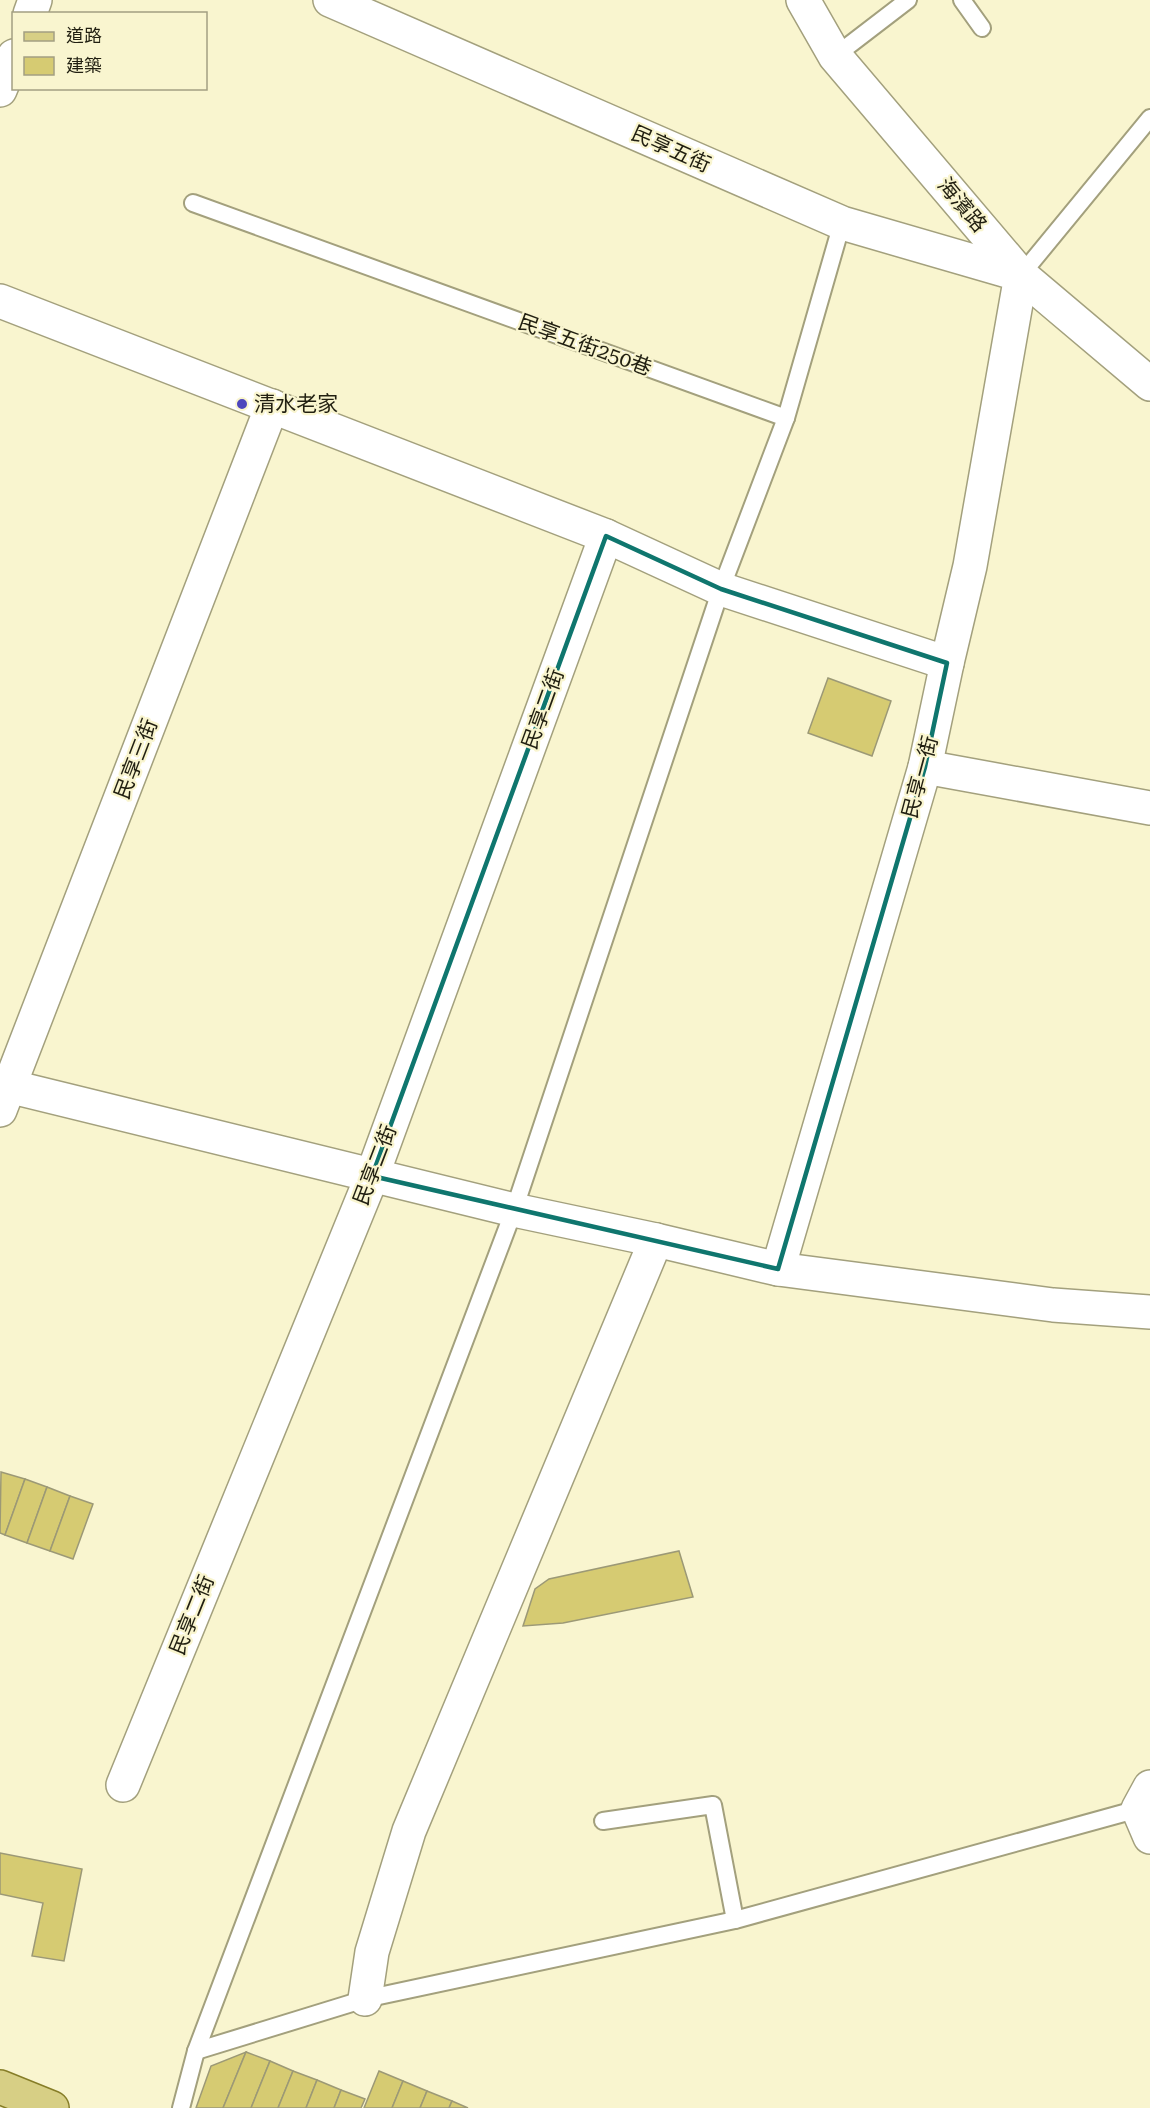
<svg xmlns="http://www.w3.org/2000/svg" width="1150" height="2108" viewBox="0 0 1150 2108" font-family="'Roboto Serif','Noto Sans TC',serif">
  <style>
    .building { fill: #d6cb72; stroke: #9c9976; stroke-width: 1.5 }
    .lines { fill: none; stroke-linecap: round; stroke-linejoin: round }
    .service-casing { stroke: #a3a07d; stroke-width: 20 }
    .minor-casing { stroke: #a3a07d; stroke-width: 36 }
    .tertiary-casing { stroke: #a3a07d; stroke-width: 36 }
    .primary-casing { stroke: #867d27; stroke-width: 36 }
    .service { stroke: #fff; stroke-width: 16 }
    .minor { stroke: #fff; stroke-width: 33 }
    .tertiary { stroke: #fff; stroke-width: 33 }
    .primary { stroke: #d7cf85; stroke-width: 33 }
    .marked { fill: none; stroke: #0f766e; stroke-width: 4.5; stroke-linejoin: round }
    .poi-dot { fill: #4d46bd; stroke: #f9f5cf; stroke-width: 2 }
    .labels { text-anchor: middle; stroke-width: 4.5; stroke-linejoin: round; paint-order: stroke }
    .street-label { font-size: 21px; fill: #211f11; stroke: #f9f5cf }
    .poi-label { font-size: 21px; fill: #211f11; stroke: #f9f5cf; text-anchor: start }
  </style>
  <rect width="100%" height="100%" fill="#f9f5cf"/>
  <g class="building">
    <path d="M828,678l63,23 -19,55 -64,-23z"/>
    <path d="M1,1472l24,7 -20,56 -5,-2z"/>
    <path d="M25,1479l22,8 -20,56 -22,-8z"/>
    <path d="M47,1487l23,9 -20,55 -23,-8z"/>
    <path d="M70,1496l23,8 -20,55 -23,-8z"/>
    <path d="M679,1551l14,46 -130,26 -40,3 12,-37 14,-10z"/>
    <path d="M0,1853l82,16 -18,92 -32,-5 11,-53 -43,-9z"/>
    <path d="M246,2052l-23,56h-27l15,-42z"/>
    <path d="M246,2052l24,9 -19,47h-28z"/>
    <path d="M270,2061l23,10 -15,37h-27z"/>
    <path d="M293,2071l24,9 -11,28h-28z"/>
    <path d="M379,2071l24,10 -11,27h-28z"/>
    <path d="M317,2080l24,10 -7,18h-28z"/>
    <path d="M403,2081l24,10 -7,17h-28z"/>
    <path d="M341,2090l24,9 -4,9h-27z"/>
    <path d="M427,2091l25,10 -3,7h-29z"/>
    <path d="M452,2101l16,7h-19z"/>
  </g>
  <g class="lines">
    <g class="service-casing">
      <g id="service">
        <path d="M962,0l20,28"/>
        <path d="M835,56l73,-56"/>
        <path d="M193,203l593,215"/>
        <path d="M1021,275l129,-157"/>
        <path d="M603,1821l110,-16 22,115"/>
        <path d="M196,2051l169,-52 370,-79 407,-112"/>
        <path d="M181,2108l15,-57 318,-841 207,-621 65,-171 56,-195"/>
      </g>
    </g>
    <g class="minor-casing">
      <g id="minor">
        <path d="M330,0l512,223 179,52 -51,291 -23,97 -22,104 -147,502"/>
        <path d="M30,14l5,-14"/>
        <path d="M0,90l14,-34"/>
        <path d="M0,301l606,235 115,53 226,74"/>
        <path d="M925,767l225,41"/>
        <path d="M0,1084l514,126 142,30 122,29 275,36 97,7"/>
        <path d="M0,1110l272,-704"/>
        <path d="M123,1785l249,-609 234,-640"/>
        <path d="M1150,1787l-12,22 12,28"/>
        <path d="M365,1999l7,-47 37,-121 247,-591"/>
      </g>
    </g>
    <g class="tertiary-casing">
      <path id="tertiary" d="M803,0l32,56 186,219 129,109"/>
    </g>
    <g class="primary-casing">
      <path id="primary" d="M0,2087l52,21"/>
    </g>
    <use href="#service" class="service"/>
    <use href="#minor" class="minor"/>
    <use href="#tertiary" class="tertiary"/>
    <use href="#primary" class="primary"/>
  </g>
  <path class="marked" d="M606,536l115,53 226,74 -22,104 -147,502 -406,-93z"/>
  <circle class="poi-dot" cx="242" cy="404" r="6"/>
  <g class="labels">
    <g class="street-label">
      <text transform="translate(671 149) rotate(24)" y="7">民享五街</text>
      <text transform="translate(962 205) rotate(50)" y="7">海濱路</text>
      <text transform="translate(585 345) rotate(20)" y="7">民享五街250巷</text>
      <text transform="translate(543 709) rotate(-70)" y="7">民享二街</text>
      <text transform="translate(136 759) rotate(-69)" y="7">民享三街</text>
      <text transform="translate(920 777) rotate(-75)" y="7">民享一街</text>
      <text transform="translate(375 1165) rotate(-69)" y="7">民享二街</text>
      <text transform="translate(192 1615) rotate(-68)" y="7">民享二街</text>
    </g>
    <g class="poi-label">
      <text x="254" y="411">清水老家</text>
    </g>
  </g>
  <rect x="12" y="12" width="195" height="78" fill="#f9f5cf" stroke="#a39f83" stroke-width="1.5"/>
  <rect x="24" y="32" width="30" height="9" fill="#d7cf85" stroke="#a39f83" stroke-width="1.5"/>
  <text x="66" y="42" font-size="18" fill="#211f11">道路</text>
  <rect x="24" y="57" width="30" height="18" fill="#d6cb72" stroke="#a39f83" stroke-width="1.5"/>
  <text x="66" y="72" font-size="18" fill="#211f11">建築</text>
</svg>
